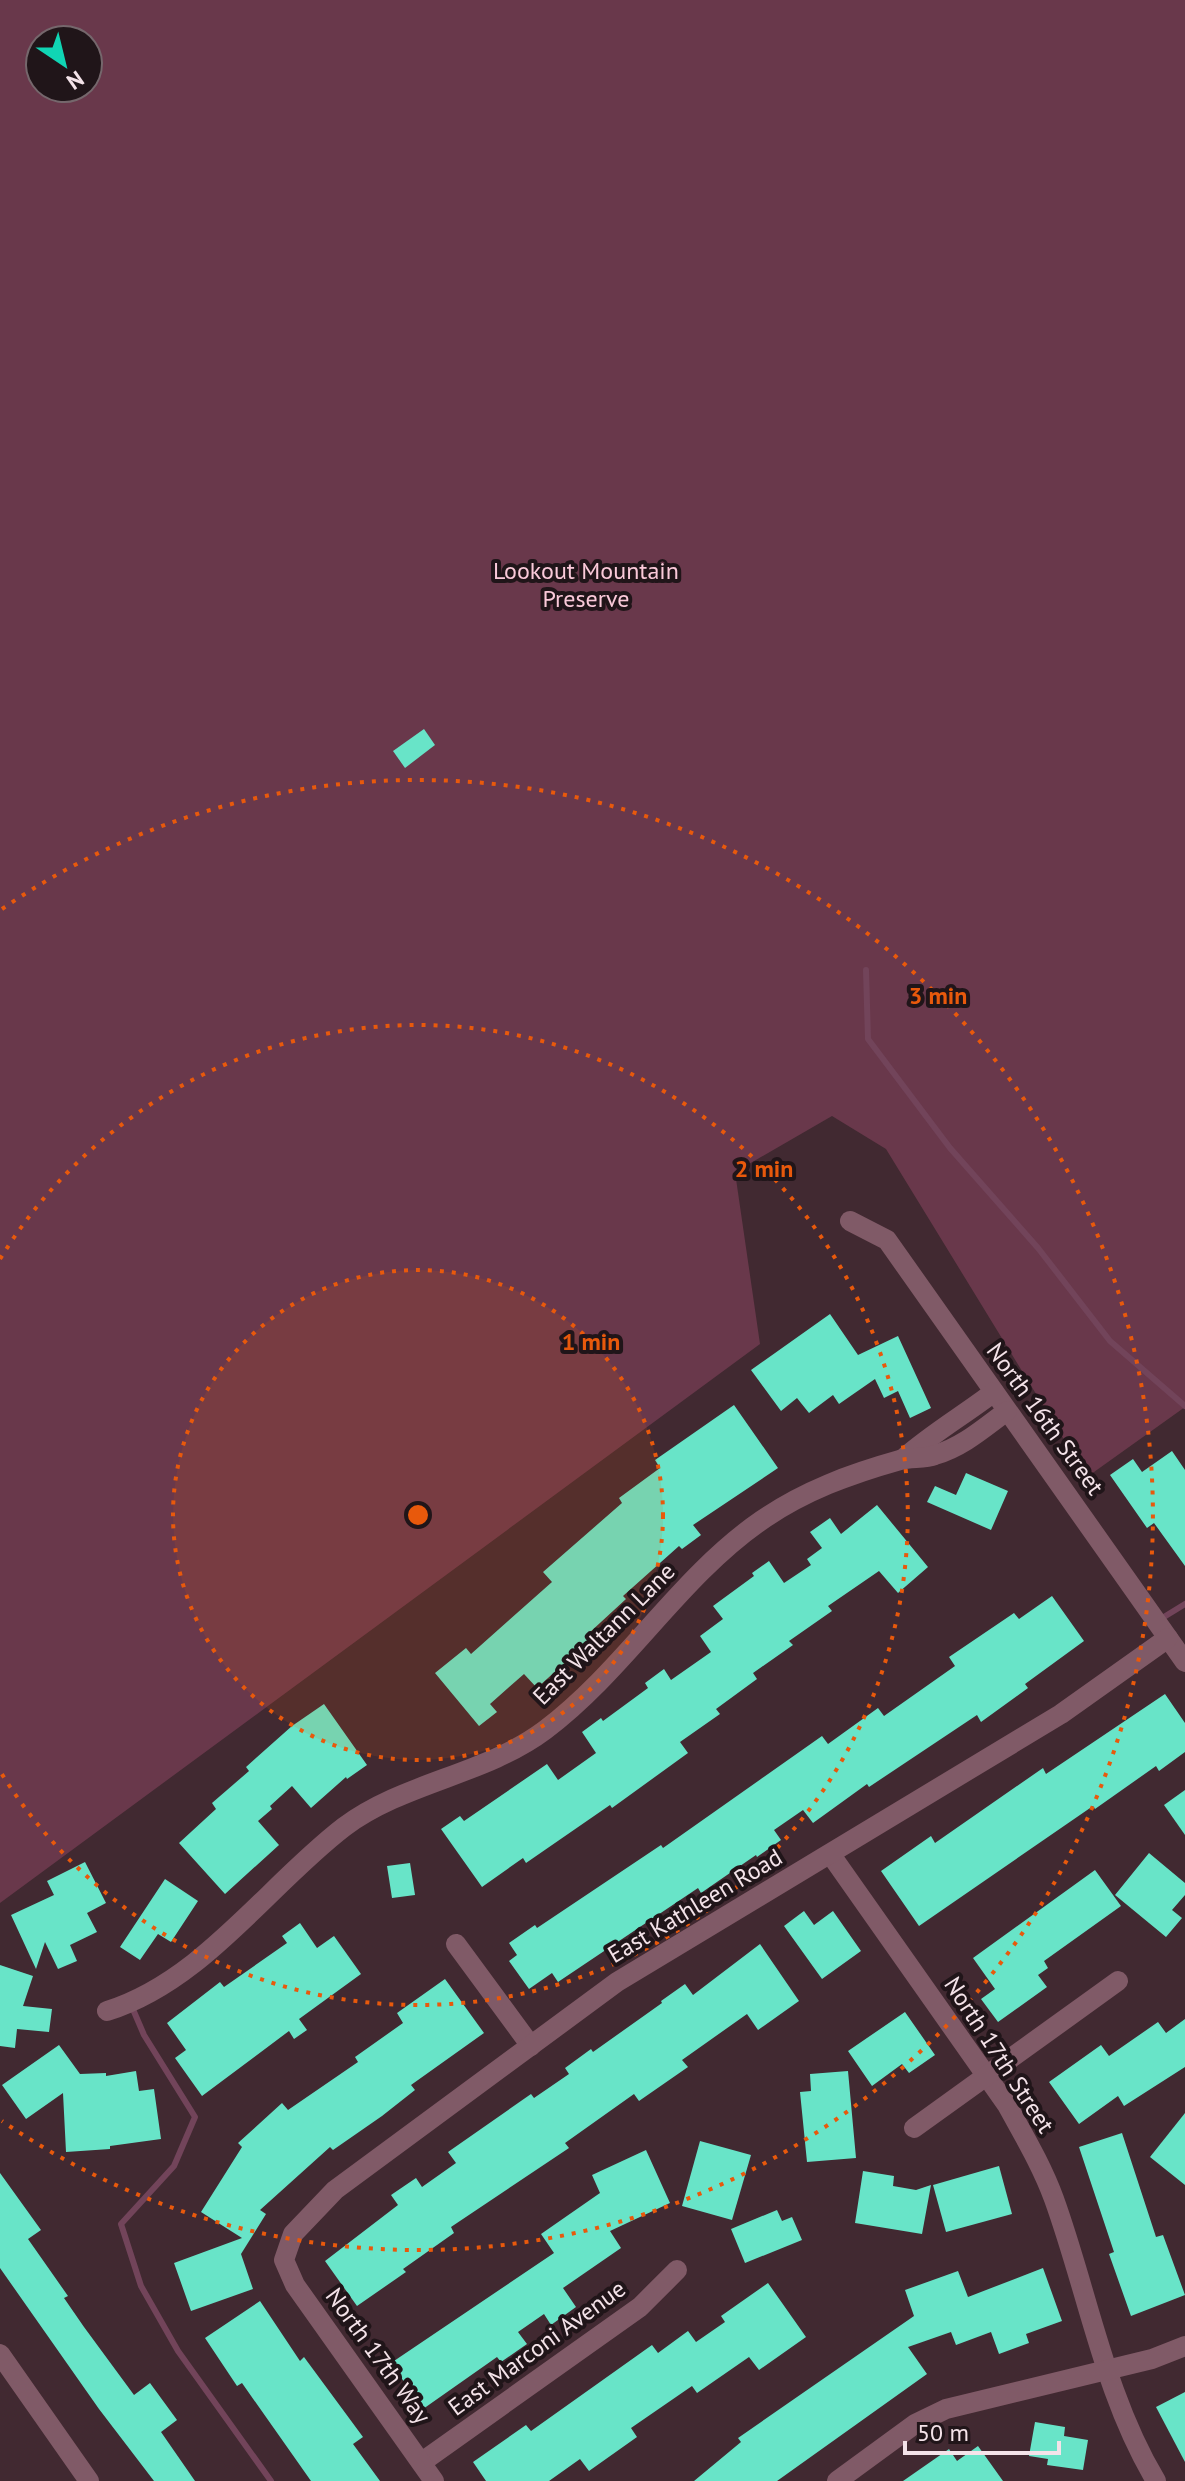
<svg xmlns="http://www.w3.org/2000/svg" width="1185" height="2481" viewBox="0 0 1185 2481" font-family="'PT Sans',sans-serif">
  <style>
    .green { fill: #69384b; fill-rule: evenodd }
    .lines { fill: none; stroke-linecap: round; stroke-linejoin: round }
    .stream { stroke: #72445a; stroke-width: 6 }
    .building { fill: #68e4c8 }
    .minor { stroke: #805a67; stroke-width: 20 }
    .ring { fill: none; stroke: #e8590c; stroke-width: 4; stroke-dasharray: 4 8 }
    .labels { text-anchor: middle; stroke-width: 8; stroke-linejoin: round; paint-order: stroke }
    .park-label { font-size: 24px; fill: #fac9d9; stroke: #201519 }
    .street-label { font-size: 24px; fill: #f4e3e9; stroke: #201519 }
    .centre { fill: #e8590c; stroke: #201519; stroke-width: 4 }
    .ring-label { font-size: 24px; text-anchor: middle; font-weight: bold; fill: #e8590c; stroke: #201519; stroke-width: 8; stroke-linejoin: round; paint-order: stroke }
  </style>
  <rect width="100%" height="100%" fill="#412931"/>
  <path class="green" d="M0,0h1185v1407l-98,70 -201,-328 -54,-33 -97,56 25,172 -760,559zM40,40h48v48h-48z"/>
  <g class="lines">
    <g class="stream">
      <path d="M866,970l2,69 82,109 88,100 72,93 75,65"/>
      <path d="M1159,1620l26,-16"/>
      <path d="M132,2007l12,28 51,82 -21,49 -53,58 20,62 37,65 93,130"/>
    </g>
  </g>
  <g class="building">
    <path d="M424,729l11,16 -30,23 -12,-17z"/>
    <path d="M830,1314l28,41 40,-19 33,72 -21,10 -12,-27 -14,7 -9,-19 -36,25 -6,-9 -24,18 -12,-15 -16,13 -30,-41z"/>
    <path d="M734,1405l44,63 -85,57 8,10 -19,14 -3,-3 -56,50 3,3 -38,35 4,4 -55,50 -13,-14 -34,30 7,8 -18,14 -44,-53 31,-25 5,6 81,-72 -9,-10 79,-69 -3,-5 41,-30 -5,-8z"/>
    <path d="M1172,1451l13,19v96l-31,-43 -7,5 -37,-53 23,-16 9,13z"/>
    <path d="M966,1473l42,18 -17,39 -64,-28 8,-16 21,9z"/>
    <path d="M877,1505l51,62 -30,26 -19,-22 -51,35 4,5 -43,30 4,4 -40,28 4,6 -41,30 4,5 -40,28 8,11 -76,55 -2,-3 -84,58 -3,-5 -41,29 -41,-58 19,-13 4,5 83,-57 11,16 38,-27 -14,-21 19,-14 2,3 45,-33 -3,-5 19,-14 7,11 40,-28 -11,-16 23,-17 -10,-13 41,-30 -2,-3 17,-12 15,22 27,-18 -4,-6 15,-11 -12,-16 20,-14 11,16z"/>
    <path d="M1052,1596l32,45 -59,43 3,4 -47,34 -4,-7 -108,72 -2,-3 -54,39 -10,-13 -29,20 7,10 -24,17 -1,-2 -55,38 -3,-5 -140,94 -6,-9 -23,16 -20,-28 8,-6 -8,-12 26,-18 2,3 124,-83 2,3 159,-112 6,8 50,-36 6,8 71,-50 -6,-9 65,-44 5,6z"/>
    <path d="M1165,1694l20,29v29l-26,19 -3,-5 -61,43 -2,-3 -174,120 -38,-55 50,-35 4,7 108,-75 3,6z"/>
    <path d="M324,1704l43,61 -20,14 -1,-2 -35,31 -19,-22 -22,20 2,3 -14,12 21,24 -54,49 -46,-51 37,-34 -4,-6 37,-32 -3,-4 46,-41z"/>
    <path d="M1185,1790v45l-21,-30z"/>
    <path d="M1149,1853l36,30v12l-13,15 10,8 -16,19 -51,-42z"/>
    <path d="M85,1862l21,41 -19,10 10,19 -27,13 7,16 -19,8 -13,-27 -9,27 -25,-54 43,-20 -7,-14z"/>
    <path d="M410,1863l5,32 -23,3 -5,-32z"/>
    <path d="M1095,1870l26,36 -77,55 4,7 -10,7 9,12 -49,35 -17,-23 14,-10 -22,-31z"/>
    <path d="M165,1879l33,22 -27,41 -13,-8 -18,26 -20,-13z"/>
    <path d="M804,1911l10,14 19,-14 28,40 -39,28 -38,-53z"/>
    <path d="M300,1923l17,25 17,-12 27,38 -62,45 8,11 -13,9 -5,-8 -87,65 -27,-38 11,-8 -19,-27 53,-41 4,5 63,-44 -5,-7z"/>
    <path d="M760,1944l39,57 -41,29 -11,-16 -65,46 6,7 -49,34 -5,-7 -69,49 4,5 -118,79 3,6 -51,36 3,3 -49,34 -32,-45 73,-56 -7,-10 25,-17 6,9 34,-24 -8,-11 83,-58 3,4 35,-24 -4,-6 26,-19 2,3 69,-49 -1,-2 24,-17 8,11z"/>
    <path d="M0,1965l33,11 -10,30 29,3 -3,23 -32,-3 -2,19 -15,-2z"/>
    <path d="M445,1979l39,54 -73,52 4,5 -33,26 -49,34 -3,-3 -70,63 6,4 -25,40 12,35 -62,22 -17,-48 68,-25 -41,-26 41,-65 -4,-4 44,-40 6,7 70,-48 -3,-5 48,-34 -6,-10z"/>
    <path d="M905,2012l30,43 -26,18 -7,-9 -30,22 -24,-35z"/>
    <path d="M1185,2019v48l-61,39 -6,-10 -39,28 -30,-42 52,-37 8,11 49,-34 8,11z"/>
    <path d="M59,2045l21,29 26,-1v3l30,-5 3,20 15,-2 7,50 -51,7v3l-44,3 -3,-59 -37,26 -24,-34z"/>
    <path d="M848,2071l8,87 -49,4 -7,-70 11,-1 -1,-17z"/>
    <path d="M1185,2113v72l-35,-28z"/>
    <path d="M1122,2133l34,104 7,-2 22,60 -54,21 -22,-62 5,-2 -35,-105z"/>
    <path d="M700,2141l51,14 -19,65 -50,-14z"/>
    <path d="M646,2150l24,53 -60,28 11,17 -58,40 13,19 -25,18 -7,-11 -26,18 9,12 -26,18 -4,-5 -74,52 -32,-46 163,-110 -13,-19 59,-41 -8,-18z"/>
    <path d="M999,2166l13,48 -66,18 -13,-47z"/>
    <path d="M863,2171l31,5 -1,10 23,4 15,-5 -9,49 -67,-11z"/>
    <path d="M0,2173l41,57 -13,9 40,57 -4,2 20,29 50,68 16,-12 27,37 -16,12 34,49h-41l-55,-72 -99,-141z"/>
    <path d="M777,2210l5,11 10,-4 10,23 -57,23 -14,-34z"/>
    <path d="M1043,2268l19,53 -36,13 3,9 -30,11 -8,-22 -35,13 -5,-13 -43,15 19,27 -150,107h-83l47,-39 -3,-4 176,-122 -9,-26 53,-19 10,26z"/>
    <path d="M768,2283l38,54 -47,33 -10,-13 -52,36 -5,-7 -61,42 6,9 -48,34 -9,-12 -31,22h-63l-13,-19 53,-37 5,6 121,-86 6,8 30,-22 8,11 29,-20 -4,-6z"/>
    <path d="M260,2301l40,60 4,-4 59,80 -10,7 27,37h-69l-69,-98 -5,3 -32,-48z"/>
    <path d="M1185,2392v70l-29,-55z"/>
    <path d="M1035,2422l30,5 -1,9 24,4 -5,30 -36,-5 1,-6 -19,-3z"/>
    <path d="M978,2446l25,35h-100l46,-32 8,12z"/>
  </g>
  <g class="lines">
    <g class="minor">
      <path d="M850,1221l37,19 298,422"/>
      <path d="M903,1459c28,-25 61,-44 91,-67"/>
      <path d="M831,1855l176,250c17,31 35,61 47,94 34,94 50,195 102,282"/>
      <path d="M456,1944l75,102"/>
      <path d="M107,2011c96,-30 160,-125 237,-184 60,-45 141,-52 201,-97 80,-60 134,-153 217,-210 42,-29 88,-46 138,-60 11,-3 24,-1 35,-5 28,-8 50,-28 72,-44"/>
      <path d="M914,2128l204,-147"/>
      <path d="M0,2354l89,127"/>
      <path d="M422,2462l218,-155 37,-37"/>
      <path d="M434,2481l-139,-196 -11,-25 9,-26 42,-44 282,-208 444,-268 107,-76"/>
      <path d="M837,2481l78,-57 31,-15 206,-50 33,-13"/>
    </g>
  </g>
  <circle cx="418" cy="1515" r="245" fill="#e8590c" fill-opacity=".12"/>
  <g class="ring">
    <circle cx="418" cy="1515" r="245"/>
    <path d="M0 1259A490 490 0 1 1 0 1771"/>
    <path d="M2 909A735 735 0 1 1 2 2121"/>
  </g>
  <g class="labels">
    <g class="park-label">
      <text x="586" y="579">Lookout Mountain<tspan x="586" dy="28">Preserve</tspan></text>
    </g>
    <g class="street-label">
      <text transform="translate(1045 1419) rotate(54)" y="8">North 16th Street</text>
      <text transform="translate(604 1634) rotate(-45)" y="8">East Waltann Lane</text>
      <text transform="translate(695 1906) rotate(-31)" y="8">East Kathleen Road</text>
      <text transform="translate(999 2055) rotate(57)" y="8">North 17th Street</text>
      <text transform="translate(537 2348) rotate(-36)" y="8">East Marconi Avenue</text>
      <text transform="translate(378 2356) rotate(54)" y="8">North 17th Way</text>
    </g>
  </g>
  <circle cx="418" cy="1515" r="12" class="centre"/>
  <g class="ring-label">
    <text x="938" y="1004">3 min</text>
    <text x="764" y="1177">2 min</text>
    <text x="591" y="1350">1 min</text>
  </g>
  <g transform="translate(64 64) rotate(145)"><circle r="38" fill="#201519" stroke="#75676c" stroke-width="2"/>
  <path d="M0-6L14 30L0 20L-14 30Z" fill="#10d5b4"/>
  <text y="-12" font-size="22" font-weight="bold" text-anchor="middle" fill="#f4e3e9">N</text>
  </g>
  <path d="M905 2441v12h154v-12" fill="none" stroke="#f4e3e9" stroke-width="4"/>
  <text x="917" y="2441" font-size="24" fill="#f4e3e9" stroke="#201519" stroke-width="6" paint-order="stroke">50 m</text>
</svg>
